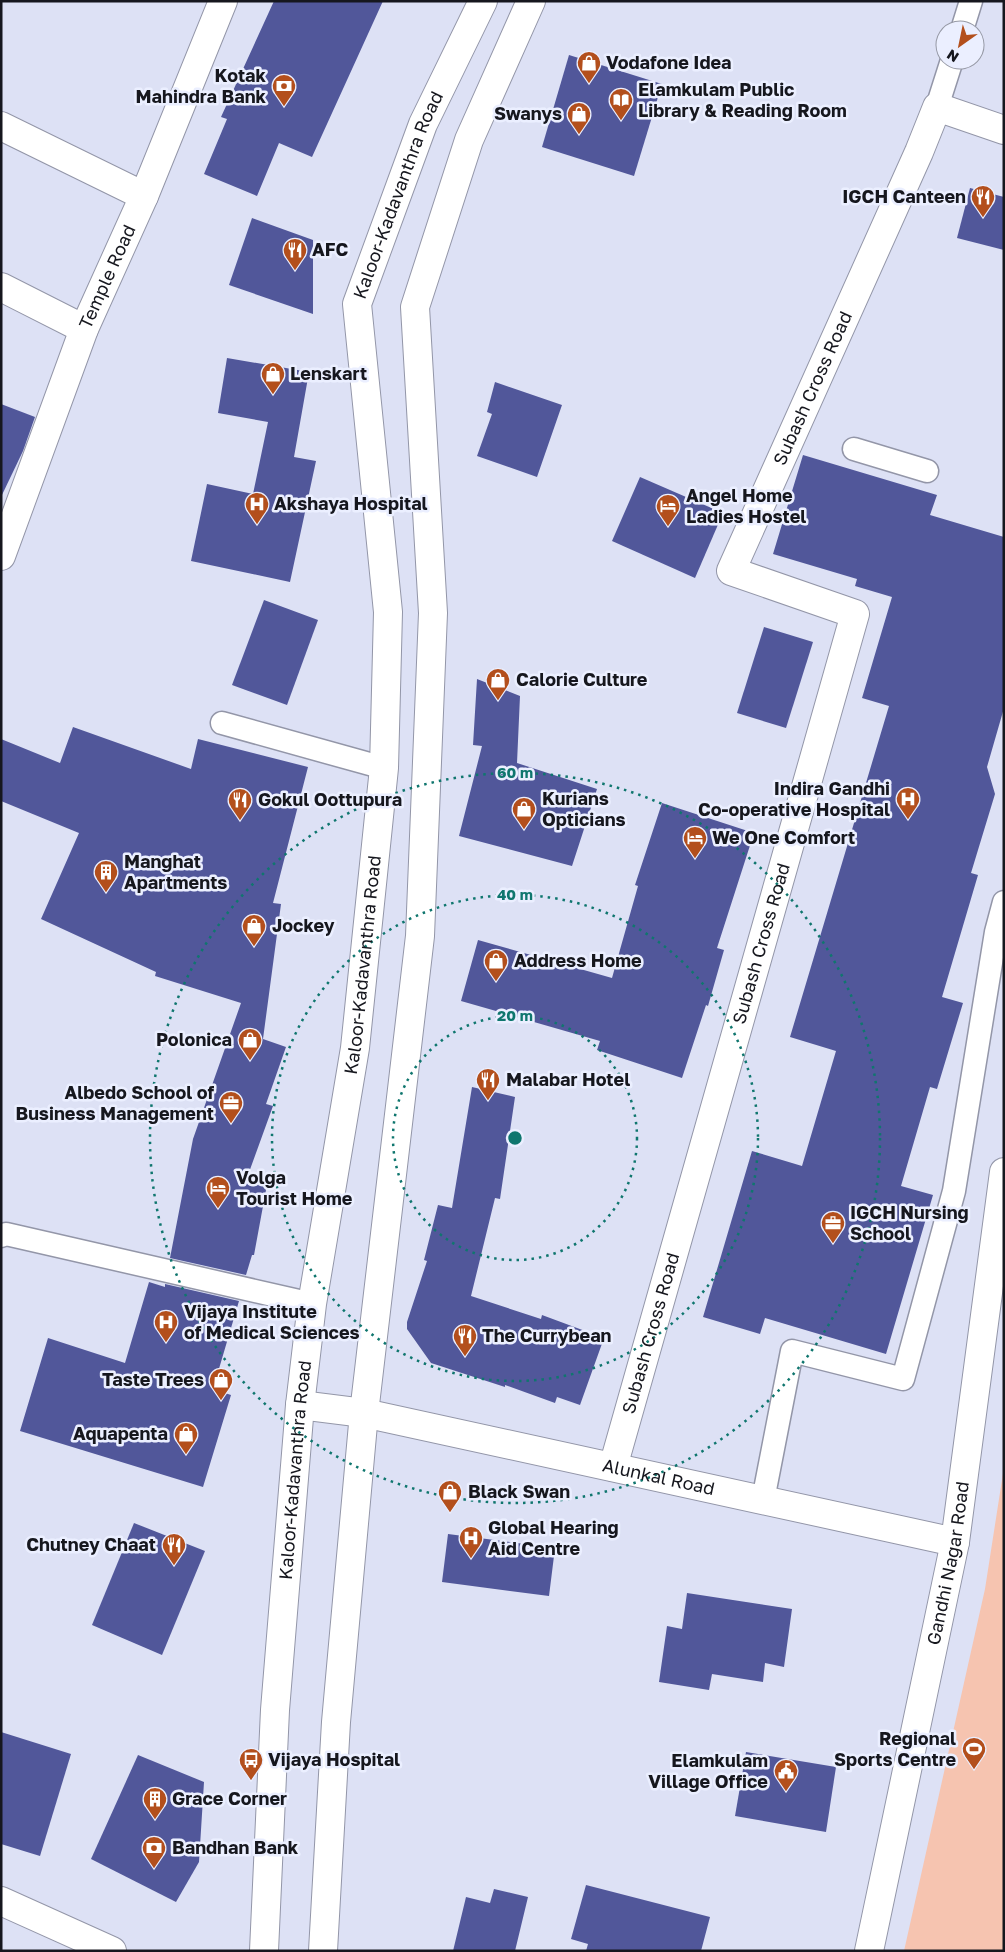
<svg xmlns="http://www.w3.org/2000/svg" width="1005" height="1952" viewBox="0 0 1005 1952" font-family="'Golos Text',sans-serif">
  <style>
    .green { fill: #f6c4b0 }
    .building { fill: #51579a }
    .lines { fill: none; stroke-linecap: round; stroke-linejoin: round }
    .lane-casing { stroke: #9396a8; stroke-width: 25 }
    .street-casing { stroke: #9396a8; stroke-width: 30 }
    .secondary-casing { stroke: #9396a8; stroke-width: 30 }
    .lane { stroke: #fff; stroke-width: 22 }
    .street { stroke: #fff; stroke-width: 28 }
    .secondary { stroke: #fff; stroke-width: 28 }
    .ring { fill: none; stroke: #0f766e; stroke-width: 2.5; stroke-dasharray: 2.5 5 }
    .labels { text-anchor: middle; stroke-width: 5; stroke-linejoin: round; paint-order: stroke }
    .poi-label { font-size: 18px; font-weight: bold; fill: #16171e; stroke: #ebefff; text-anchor: start }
    .street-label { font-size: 18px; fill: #16171e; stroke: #ebefff }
    .centre { fill: #0f766e; stroke: #ebefff; stroke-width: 2.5 }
    .ring-label { font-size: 15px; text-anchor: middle; font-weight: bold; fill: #0f766e; stroke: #ebefff; stroke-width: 5; stroke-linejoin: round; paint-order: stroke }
  </style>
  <rect width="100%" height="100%" fill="#dde1f5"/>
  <path class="green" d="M1004,1467v484h-100l81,-362z"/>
  <g class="building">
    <path d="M274,1h109l-71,156 -33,-14 -22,53 -53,-22 23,-55 -6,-2z"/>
    <path d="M569,55l93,29 -28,92 -92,-29z"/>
    <path d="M970,188l34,9v53l-47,-12z"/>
    <path d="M252,218l61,22v74l-84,-29z"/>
    <path d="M227,358l82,14 -15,85 22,4 -26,121 -99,-21 16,-77 46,10 15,-72 -50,-9z"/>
    <path d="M495,382l67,23 -25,72 -60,-21 15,-42 -5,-2z"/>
    <path d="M1,404l34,13 -12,34 -22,46z"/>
    <path d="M803,455l134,40 -7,20 74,22v171l-17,59 8,27 -24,79 7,2 -36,122 21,6 -26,86 -7,-2 -29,99 32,9 -47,159 -121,-36 -5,16 -57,-17 49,-166 50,15 34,-115 -46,-14 99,-331 -27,-8 30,-101 -37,-11 2,-7 -84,-25z"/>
    <path d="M640,477l83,36 -28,65 -83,-37z"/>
    <path d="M264,600l54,20 -31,85 -55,-20z"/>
    <path d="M764,627l49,15 -27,86 -49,-15z"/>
    <path d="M477,679l43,17 -3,67 80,26 -25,77 -113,-30 23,-90 -9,-1z"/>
    <path d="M73,727l118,42 7,-30 110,28 -35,136 8,1 -18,135 23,8 -20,57 7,2 -25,69 20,4 -14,76h-2l-6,20 -76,-17 23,-119 48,-136 -86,-27 1,-4 -115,-53 38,-86 -78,-32v-62l59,24z"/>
    <path d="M662,803l92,30 -37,115 7,2 -16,56 -2,-1 -24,73 -85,-28 3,-9 -139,-40 17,-61 134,38 26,-92 -3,-1z"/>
    <path d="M472,1087l43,10 -15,102 -5,-1 -24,98 70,23 1,-4 62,23 -24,67 -23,-8 -2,6 -50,-18v2l-74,-24 -24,-34v-7l20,-61 -3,-1 14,-55 14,3z"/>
    <path d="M149,1282l16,5v-3l74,17 -26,88 18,6 -28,92 -183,-56 28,-93 77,25z"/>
    <path d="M134,1523l71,28 -43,104 -70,-30z"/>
    <path d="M448,1534l107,14 -6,48 -107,-14z"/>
    <path d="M687,1593l105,16 -8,58 -19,-4 -2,19 -51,-8 -3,16 -50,-8 8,-56 15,3z"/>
    <path d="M1,1732l70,22 -31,102 -39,-12z"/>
    <path d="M746,1752l90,15 -10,65 -91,-16z"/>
    <path d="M138,1755l66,27 -5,80 -23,40 -85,-43z"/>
    <path d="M586,1885l124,32 -9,34h-115l2,-7 -17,-5z"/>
    <path d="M494,1889l34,8 -13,54h-62l13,-54 24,6z"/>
  </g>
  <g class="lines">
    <g class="lane-casing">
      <g id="lane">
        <path d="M962,30l9,-29"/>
        <path d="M937,107l15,-47"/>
        <path d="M854,449l73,22"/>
        <path d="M222,723l162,45"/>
        <path d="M1,1236l5,-2 306,70"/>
        <path d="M763,1500l29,-149 111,28 51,-188 42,-259 8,-30"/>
      </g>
    </g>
    <g class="street-casing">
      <g id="street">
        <path d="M1,126l143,70"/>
        <path d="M1,287l83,42"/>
        <path id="s1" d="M1,556l83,-227 60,-133 79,-195"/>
        <path id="s2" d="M613,1467l242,-853 -124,-43 188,-419 18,-45 67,23"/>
      </g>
    </g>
    <g class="secondary-casing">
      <g id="secondary">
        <path id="s3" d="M300,1405l64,8 591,129"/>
        <path d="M1,1901l111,50"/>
        <path id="s4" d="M264,1951l11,-241 25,-305 12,-101 43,-256 29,-280 4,-156 -31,-308 66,-180 60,-123"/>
        <path d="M323,1951l13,-229 28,-309 56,-477 13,-323 -18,-306 54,-167 62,-139"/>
        <path id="s5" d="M869,1951l86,-409 49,-370"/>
      </g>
    </g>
    <use href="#lane" class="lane"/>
    <use href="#street" class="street"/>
    <use href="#secondary" class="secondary"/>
  </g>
  <g class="ring">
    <circle cx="515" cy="1138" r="122"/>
    <circle cx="515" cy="1138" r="243"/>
    <circle cx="515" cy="1138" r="365"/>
  </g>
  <defs>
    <g id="shop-pin" transform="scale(1.25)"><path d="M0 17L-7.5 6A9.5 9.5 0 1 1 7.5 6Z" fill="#b34f1c" stroke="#ebefff"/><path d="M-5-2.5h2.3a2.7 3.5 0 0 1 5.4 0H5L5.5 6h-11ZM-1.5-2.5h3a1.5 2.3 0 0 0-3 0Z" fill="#fff"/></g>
    <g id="bank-pin" transform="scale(1.25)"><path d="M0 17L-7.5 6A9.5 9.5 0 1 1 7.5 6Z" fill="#b34f1c" stroke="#ebefff"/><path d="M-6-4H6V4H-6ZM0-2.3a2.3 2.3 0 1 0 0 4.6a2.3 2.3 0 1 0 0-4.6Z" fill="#fff"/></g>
    <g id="library-pin" transform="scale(1.25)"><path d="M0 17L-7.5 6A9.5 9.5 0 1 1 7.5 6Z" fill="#b34f1c" stroke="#ebefff"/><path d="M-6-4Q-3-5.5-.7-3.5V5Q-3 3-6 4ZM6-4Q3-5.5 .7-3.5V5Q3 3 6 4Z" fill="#fff"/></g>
    <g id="restaurant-pin" transform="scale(1.25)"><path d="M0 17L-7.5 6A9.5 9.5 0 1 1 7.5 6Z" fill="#b34f1c" stroke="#ebefff"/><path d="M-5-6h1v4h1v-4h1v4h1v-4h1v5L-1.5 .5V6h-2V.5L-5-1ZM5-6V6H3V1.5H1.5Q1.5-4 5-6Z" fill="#fff"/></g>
    <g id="hospital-pin" transform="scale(1.25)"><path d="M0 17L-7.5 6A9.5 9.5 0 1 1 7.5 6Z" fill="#b34f1c" stroke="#ebefff"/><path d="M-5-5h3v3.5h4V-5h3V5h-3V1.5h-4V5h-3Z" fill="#fff"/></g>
    <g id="hotel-pin" transform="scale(1.25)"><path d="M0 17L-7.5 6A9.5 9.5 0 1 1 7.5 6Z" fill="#b34f1c" stroke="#ebefff"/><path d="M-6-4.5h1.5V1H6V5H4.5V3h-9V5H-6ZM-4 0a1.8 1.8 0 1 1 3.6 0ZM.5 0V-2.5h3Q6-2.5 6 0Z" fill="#fff"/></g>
    <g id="building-pin" transform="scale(1.25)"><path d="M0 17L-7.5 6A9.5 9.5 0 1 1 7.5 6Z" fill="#b34f1c" stroke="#ebefff"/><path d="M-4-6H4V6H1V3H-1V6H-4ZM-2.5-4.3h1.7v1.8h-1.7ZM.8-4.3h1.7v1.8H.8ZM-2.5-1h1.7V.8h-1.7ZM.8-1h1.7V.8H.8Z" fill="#fff"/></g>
    <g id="office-pin" transform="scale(1.25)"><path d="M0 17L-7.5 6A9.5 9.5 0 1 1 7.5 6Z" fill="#b34f1c" stroke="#ebefff"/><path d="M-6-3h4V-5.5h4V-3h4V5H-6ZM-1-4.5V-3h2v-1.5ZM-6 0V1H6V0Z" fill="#fff"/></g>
    <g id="stadium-pin" transform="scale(1.25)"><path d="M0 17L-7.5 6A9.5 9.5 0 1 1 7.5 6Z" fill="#b34f1c" stroke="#ebefff"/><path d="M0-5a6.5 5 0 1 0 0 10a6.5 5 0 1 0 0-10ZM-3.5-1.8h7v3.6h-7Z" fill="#fff"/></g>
    <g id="bus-pin" transform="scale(1.25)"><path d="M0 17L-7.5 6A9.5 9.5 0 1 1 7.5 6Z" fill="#b34f1c" stroke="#ebefff"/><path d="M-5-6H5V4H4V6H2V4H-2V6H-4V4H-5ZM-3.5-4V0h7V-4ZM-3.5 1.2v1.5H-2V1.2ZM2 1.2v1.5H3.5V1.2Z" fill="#fff"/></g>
    <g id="civic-pin" transform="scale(1.25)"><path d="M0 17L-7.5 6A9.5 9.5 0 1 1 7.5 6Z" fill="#b34f1c" stroke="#ebefff"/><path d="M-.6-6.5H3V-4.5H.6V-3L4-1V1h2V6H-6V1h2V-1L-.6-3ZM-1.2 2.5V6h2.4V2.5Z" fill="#fff"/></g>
  </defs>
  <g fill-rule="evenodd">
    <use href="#shop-pin" x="589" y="63"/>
    <use href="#bank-pin" x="284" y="86"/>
    <use href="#library-pin" x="621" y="100"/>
    <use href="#shop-pin" x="579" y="114"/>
    <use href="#restaurant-pin" x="983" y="197"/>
    <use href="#restaurant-pin" x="295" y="250"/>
    <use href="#shop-pin" x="273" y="374"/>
    <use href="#hospital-pin" x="257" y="504"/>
    <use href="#hotel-pin" x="668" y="506"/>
    <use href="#shop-pin" x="498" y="680"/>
    <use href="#hospital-pin" x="908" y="799"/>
    <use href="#restaurant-pin" x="240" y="800"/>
    <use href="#shop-pin" x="524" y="809"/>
    <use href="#hotel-pin" x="695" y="838"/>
    <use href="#building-pin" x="106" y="872"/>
    <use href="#shop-pin" x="254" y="926"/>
    <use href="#shop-pin" x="496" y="961"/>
    <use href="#shop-pin" x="250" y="1040"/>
    <use href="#restaurant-pin" x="488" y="1080"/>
    <use href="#office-pin" x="231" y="1103"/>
    <use href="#hotel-pin" x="218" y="1188"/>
    <use href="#office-pin" x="833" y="1223"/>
    <use href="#hospital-pin" x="166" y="1322"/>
    <use href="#restaurant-pin" x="465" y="1336"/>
    <use href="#shop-pin" x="221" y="1380"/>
    <use href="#shop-pin" x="186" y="1434"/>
    <use href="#shop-pin" x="450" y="1492"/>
    <use href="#hospital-pin" x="471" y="1538"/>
    <use href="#restaurant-pin" x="174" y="1545"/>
    <use href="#stadium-pin" x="974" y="1749"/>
    <use href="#bus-pin" x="251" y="1760"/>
    <use href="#civic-pin" x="786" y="1771"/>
    <use href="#building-pin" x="155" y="1799"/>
    <use href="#bank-pin" x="154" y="1848"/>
  </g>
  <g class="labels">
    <g class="poi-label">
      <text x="606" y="69">Vodafone Idea</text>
      <text x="266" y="82" text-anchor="end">Kotak<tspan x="266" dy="21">Mahindra Bank</tspan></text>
      <text x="638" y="96">Elamkulam Public<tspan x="638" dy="21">Library &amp; Reading Room</tspan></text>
      <text x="562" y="120" text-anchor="end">Swanys</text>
      <text x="966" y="203" text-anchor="end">IGCH Canteen</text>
      <text x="312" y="256">AFC</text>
      <text x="290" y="380">Lenskart</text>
      <text x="686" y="502">Angel Home<tspan x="686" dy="21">Ladies Hostel</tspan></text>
      <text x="274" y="510">Akshaya Hospital</text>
      <text x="516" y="686">Calorie Culture</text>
      <text x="890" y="795" text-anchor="end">Indira Gandhi<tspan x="890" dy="21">Co-operative Hospital</tspan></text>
      <text x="542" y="805">Kurians<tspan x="542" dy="21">Opticians</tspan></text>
      <text x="258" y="806">Gokul Oottupura</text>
      <text x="712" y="844">We One Comfort</text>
      <text x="124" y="868">Manghat<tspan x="124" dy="21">Apartments</tspan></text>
      <text x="272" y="932">Jockey</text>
      <text x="514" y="967">Address Home</text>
      <text x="232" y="1046" text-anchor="end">Polonica</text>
      <text x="506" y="1086">Malabar Hotel</text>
      <text x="214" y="1099" text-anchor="end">Albedo School of<tspan x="214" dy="21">Business Management</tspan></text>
      <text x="236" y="1184">Volga<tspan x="236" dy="21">Tourist Home</tspan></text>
      <text x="850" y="1219">IGCH Nursing<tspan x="850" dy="21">School</tspan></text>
      <text x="184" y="1318">Vijaya Institute<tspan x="184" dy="21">of Medical Sciences</tspan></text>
      <text x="482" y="1342">The Currybean</text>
      <text x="204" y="1386" text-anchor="end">Taste Trees</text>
      <text x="168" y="1440" text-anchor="end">Aquapenta</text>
      <text x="468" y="1498">Black Swan</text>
      <text x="488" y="1534">Global Hearing<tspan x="488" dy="21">Aid Centre</tspan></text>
      <text x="156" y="1551" text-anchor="end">Chutney Chaat</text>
      <text x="956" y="1745" text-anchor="end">Regional<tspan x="956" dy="21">Sports Centre</tspan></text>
      <text x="268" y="1766">Vijaya Hospital</text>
      <text x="768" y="1767" text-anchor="end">Elamkulam<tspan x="768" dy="21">Village Office</tspan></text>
      <text x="172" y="1805">Grace Corner</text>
      <text x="172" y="1854">Bandhan Bank</text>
    </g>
    <g class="street-label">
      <text dy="6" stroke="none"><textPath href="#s4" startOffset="1772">Kaloor-Kadavanthra Road</textPath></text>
      <text dy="6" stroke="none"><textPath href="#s1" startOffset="299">Temple Road</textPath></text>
      <text dy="6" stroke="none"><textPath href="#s2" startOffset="1218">Subash Cross Road</textPath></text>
      <text dy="6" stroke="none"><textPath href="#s2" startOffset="544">Subash Cross Road</textPath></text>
      <text dy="6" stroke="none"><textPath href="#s4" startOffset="992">Kaloor-Kadavanthra Road</textPath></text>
      <text dy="6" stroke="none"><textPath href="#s2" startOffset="139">Subash Cross Road</textPath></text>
      <text dy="6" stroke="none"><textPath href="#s4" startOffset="482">Kaloor-Kadavanthra Road</textPath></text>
      <text dy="6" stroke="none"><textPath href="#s3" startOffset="366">Alunkal Road</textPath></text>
      <text dy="6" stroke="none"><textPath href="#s5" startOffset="396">Gandhi Nagar Road</textPath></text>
    </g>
  </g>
  <circle cx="515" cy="1138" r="8" class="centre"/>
  <g class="ring-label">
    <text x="515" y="778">60 m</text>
    <text x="515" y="900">40 m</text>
    <text x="515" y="1021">20 m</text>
  </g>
  <rect width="1005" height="1952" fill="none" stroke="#16171e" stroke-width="5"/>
  <g transform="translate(960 45) rotate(213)"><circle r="24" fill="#ebefff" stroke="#9699a5"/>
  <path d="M0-4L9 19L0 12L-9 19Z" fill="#b34f1c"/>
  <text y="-8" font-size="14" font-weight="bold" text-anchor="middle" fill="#16171e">N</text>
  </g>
</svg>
